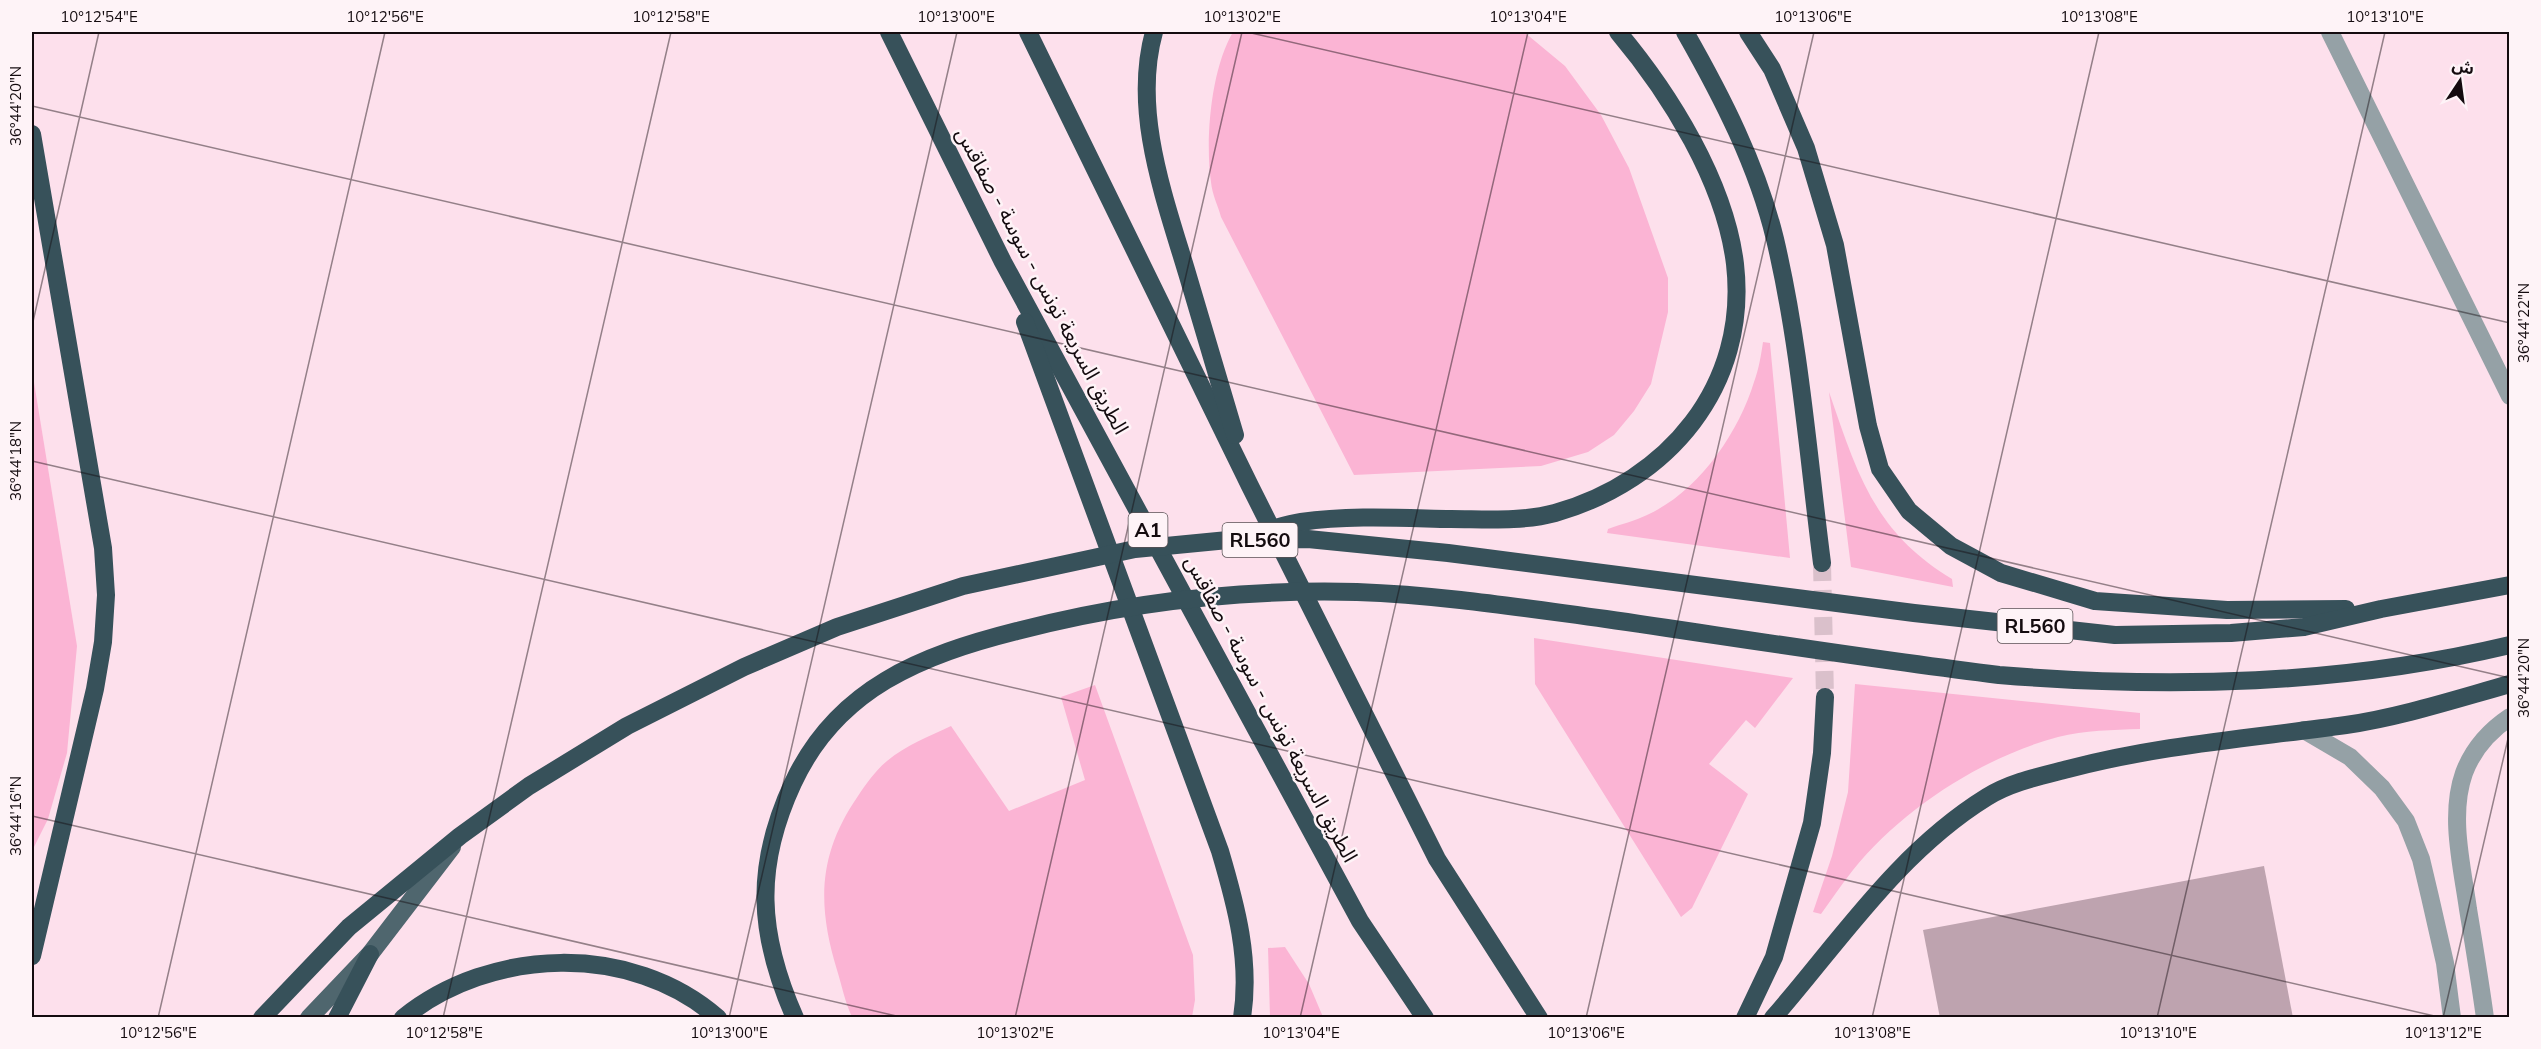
<svg xmlns="http://www.w3.org/2000/svg" width="2541" height="1049" viewBox="0 0 2541 1049" font-family="Mulish,'Noto Sans Arabic',sans-serif">
  <style>
    .green { fill: #fbb4d4 }
    .building { fill: #bea3af }
    .lines { fill: none; stroke-linecap: round; stroke-linejoin: round }
    .highway-tunnel { stroke: #dac0cb; stroke-width: 18; stroke-dasharray: 18 9; stroke-linecap: butt }
    .minor { stroke: #95a1a6; stroke-width: 18 }
    .major { stroke: #4f666e; stroke-width: 18 }
    .highway { stroke: #37515a; stroke-width: 18 }
    .ticks { fill: none; stroke: #140b0f; stroke-width: 1.5; stroke-opacity: 0.45 }
    .labels { text-anchor: middle; stroke-width: 5; stroke-linejoin: round; paint-order: stroke }
    .shield { fill: #fef3f7; stroke: #5a5155; stroke-width: 1.5 }
    .shield-label { font-size: 20px; font-weight: bold; fill: #140b0f }
    .street-label { font-size: 21px; fill: #140b0f; stroke: #fef3f7 }
    .neatline { fill: none; stroke: #140b0f; stroke-width: 2 }
    .ticks-label { font-size: 15px; text-anchor: middle; fill: #140b0f }
  </style>
  <rect width="100%" height="100%" fill="#fde0ec"/>
  <g class="green">
    <path d="M1233,32h291l41,34 36,49 28,53 39,110v34l-17,72 -17,27 -20,24 -26,17 -47,14 -187,9 -133,-258c-3,-11 -9,-23 -10,-35 -6,-43 0,-113 22,-150z"/>
    <path d="M1763,342l7,1 20,215 -183,-25 1,-4c13,-5 27,-8 39,-14 51,-23 91,-81 107,-133 5,-13 7,-27 9,-40z"/>
    <path d="M32,370l45,276 -10,107 -19,66 -16,32z"/>
    <path d="M1829,392c28,81 45,140 123,187l1,8 -102,-20z"/>
    <path d="M1534,638l259,40 -38,50 -9,-8 -37,44 39,30 -56,114 -11,9 -146,-233z"/>
    <path d="M1855,684l285,29v16c-27,1 -55,1 -82,8 -75,20 -156,72 -205,133 -11,14 -22,30 -32,44l-8,-2 19,-56 16,-64z"/>
    <path d="M1095,685l98,270 2,45 -3,17h-340c-7,-15 -10,-31 -15,-47 -20,-66 -19,-116 21,-174 8,-12 18,-26 29,-35 19,-16 43,-25 64,-35l58,85 76,-31 -24,-83z"/>
    <path d="M1285,947l24,37 14,33h-53l-2,-69z"/>
  </g>
  <path class="building" d="M2264,866l29,152h-353l-17,-88z"/>
  <g class="lines">
    <path class="highway-tunnel" d="M1822,563l3,134"/>
    <g class="minor">
      <path d="M2330,32l180,364"/>
      <path d="M2304,730l46,27 32,31 24,33 15,38 9,38 15,66 7,55"/>
      <path d="M2485,1018c-5,-37 -11,-73 -17,-109 -6,-43 -19,-94 -4,-136 9,-24 25,-42 46,-56"/>
    </g>
    <path class="major" d="M309,1018l61,-64 82,-107"/>
    <g class="highway">
      <path d="M889,32l114,230 357,659 65,97"/>
      <path d="M1028,32l222,454 187,373 102,159"/>
      <path d="M1154,32c-22,79 10,164 33,241 16,54 32,108 48,162"/>
      <path d="M1685,32c37,65 72,133 90,207 25,106 33,216 47,324"/>
      <path d="M1748,32l24,37 34,79 29,97 33,181 12,43 29,42 42,35 50,27 94,28 132,9 119,-1"/>
      <path d="M32,134l71,414 3,47 -3,47 -8,47 -63,267"/>
      <path d="M1025,322l195,529c16,54 31,109 22,167"/>
      <path d="M1261,532c13,-3 26,-8 40,-10 49,-7 100,-4 150,-3 33,0 71,3 104,-6 113,-32 194,-127 180,-249 -10,-82 -65,-170 -117,-232"/>
      <path d="M262,1018l87,-91 111,-91 69,-50 98,-60 117,-59 93,-40 126,-41 172,-37 93,-9 80,-1 140,14 466,60 201,22 116,-2 73,-6 77,-18 129,-24"/>
      <path d="M337,1018l33,-64"/>
      <path d="M403,1018c88,-71 228,-76 315,0"/>
      <path d="M795,1018c-37,-84 -41,-151 -2,-235 44,-95 129,-128 224,-152 111,-29 225,-42 340,-39 84,3 166,16 249,27 131,19 262,40 393,56 171,14 343,10 511,-30"/>
      <path d="M1745,1018l29,-61 38,-134 10,-70 3,-56"/>
      <path d="M1773,1018c67,-77 125,-166 214,-221 24,-15 54,-21 81,-28 91,-24 185,-31 278,-44 55,-8 110,-26 164,-41"/>
    </g>
  </g>
  <path class="ticks" d="M1247,32l1263,291M32,106l2478,572M32,326l67,-294M32,461l2411,557M32,816l873,202M158,1018l227,-986M443,1018l228,-986M729,1018l228,-986M1015,1018l227,-986M1300,1018l228,-986M1586,1018l228,-986M1872,1018l227,-986M2157,1018l228,-986M2443,1018l67,-288"/>
  <g class="labels">
    <g class="shield">
      <rect x="1128.5" y="513" width="39" height="34" rx="4.5"/>
      <rect x="1222.5" y="523" width="75" height="34" rx="4.5"/>
      <rect x="1997.5" y="609" width="75" height="34" rx="4.5"/>
    </g>
    <g class="shield-label">
      <text x="1148" y="537">A1</text>
      <text x="1260" y="547">RL560</text>
      <text x="2035" y="633">RL560</text>
    </g>
    <g class="street-label">
      <text transform="translate(1042 281) rotate(62)" y="7">الطريق السريعة تونس - سوسة - صفاقس</text>
      <text transform="translate(1271 709) rotate(62)" y="7">الطريق السريعة تونس - سوسة - صفاقس</text>
    </g>
  </g>
  <rect width="2541" height="1049" fill="none" stroke="#fef3f7" stroke-width="66"/>
  <g transform="translate(2460 81) rotate(13)" stroke="#fef3f7" stroke-width="4.5" paint-order="stroke">
  <path d="M0-4.5L10 22L0 15L-10 22Z" fill="#140b0f"/>
  <text y="-9" font-size="16" font-weight="bold" text-anchor="middle" fill="#140b0f">ش</text>
  </g>
  <rect x="33" y="33" width="2475" height="983" class="neatline"/>
  <g class="ticks-label">
    <text x="99" y="22">10°12'54"E</text>
    <text x="385" y="22">10°12'56"E</text>
    <text x="671" y="22">10°12'58"E</text>
    <text x="956" y="22">10°13'00"E</text>
    <text x="1242" y="22">10°13'02"E</text>
    <text x="1528" y="22">10°13'04"E</text>
    <text x="1813" y="22">10°13'06"E</text>
    <text x="2099" y="22">10°13'08"E</text>
    <text x="2385" y="22">10°13'10"E</text>
    <text transform="translate(16 106) rotate(-90)" y="5">36°44'20"N</text>
    <text transform="translate(2524 323) rotate(-90)" y="5">36°44'22"N</text>
    <text transform="translate(16 461) rotate(-90)" y="5">36°44'18"N</text>
    <text transform="translate(2524 678) rotate(-90)" y="5">36°44'20"N</text>
    <text transform="translate(16 816) rotate(-90)" y="5">36°44'16"N</text>
    <text x="158" y="1038">10°12'56"E</text>
    <text x="444" y="1038">10°12'58"E</text>
    <text x="729" y="1038">10°13'00"E</text>
    <text x="1015" y="1038">10°13'02"E</text>
    <text x="1301" y="1038">10°13'04"E</text>
    <text x="1586" y="1038">10°13'06"E</text>
    <text x="1872" y="1038">10°13'08"E</text>
    <text x="2158" y="1038">10°13'10"E</text>
    <text x="2443" y="1038">10°13'12"E</text>
  </g>
</svg>
